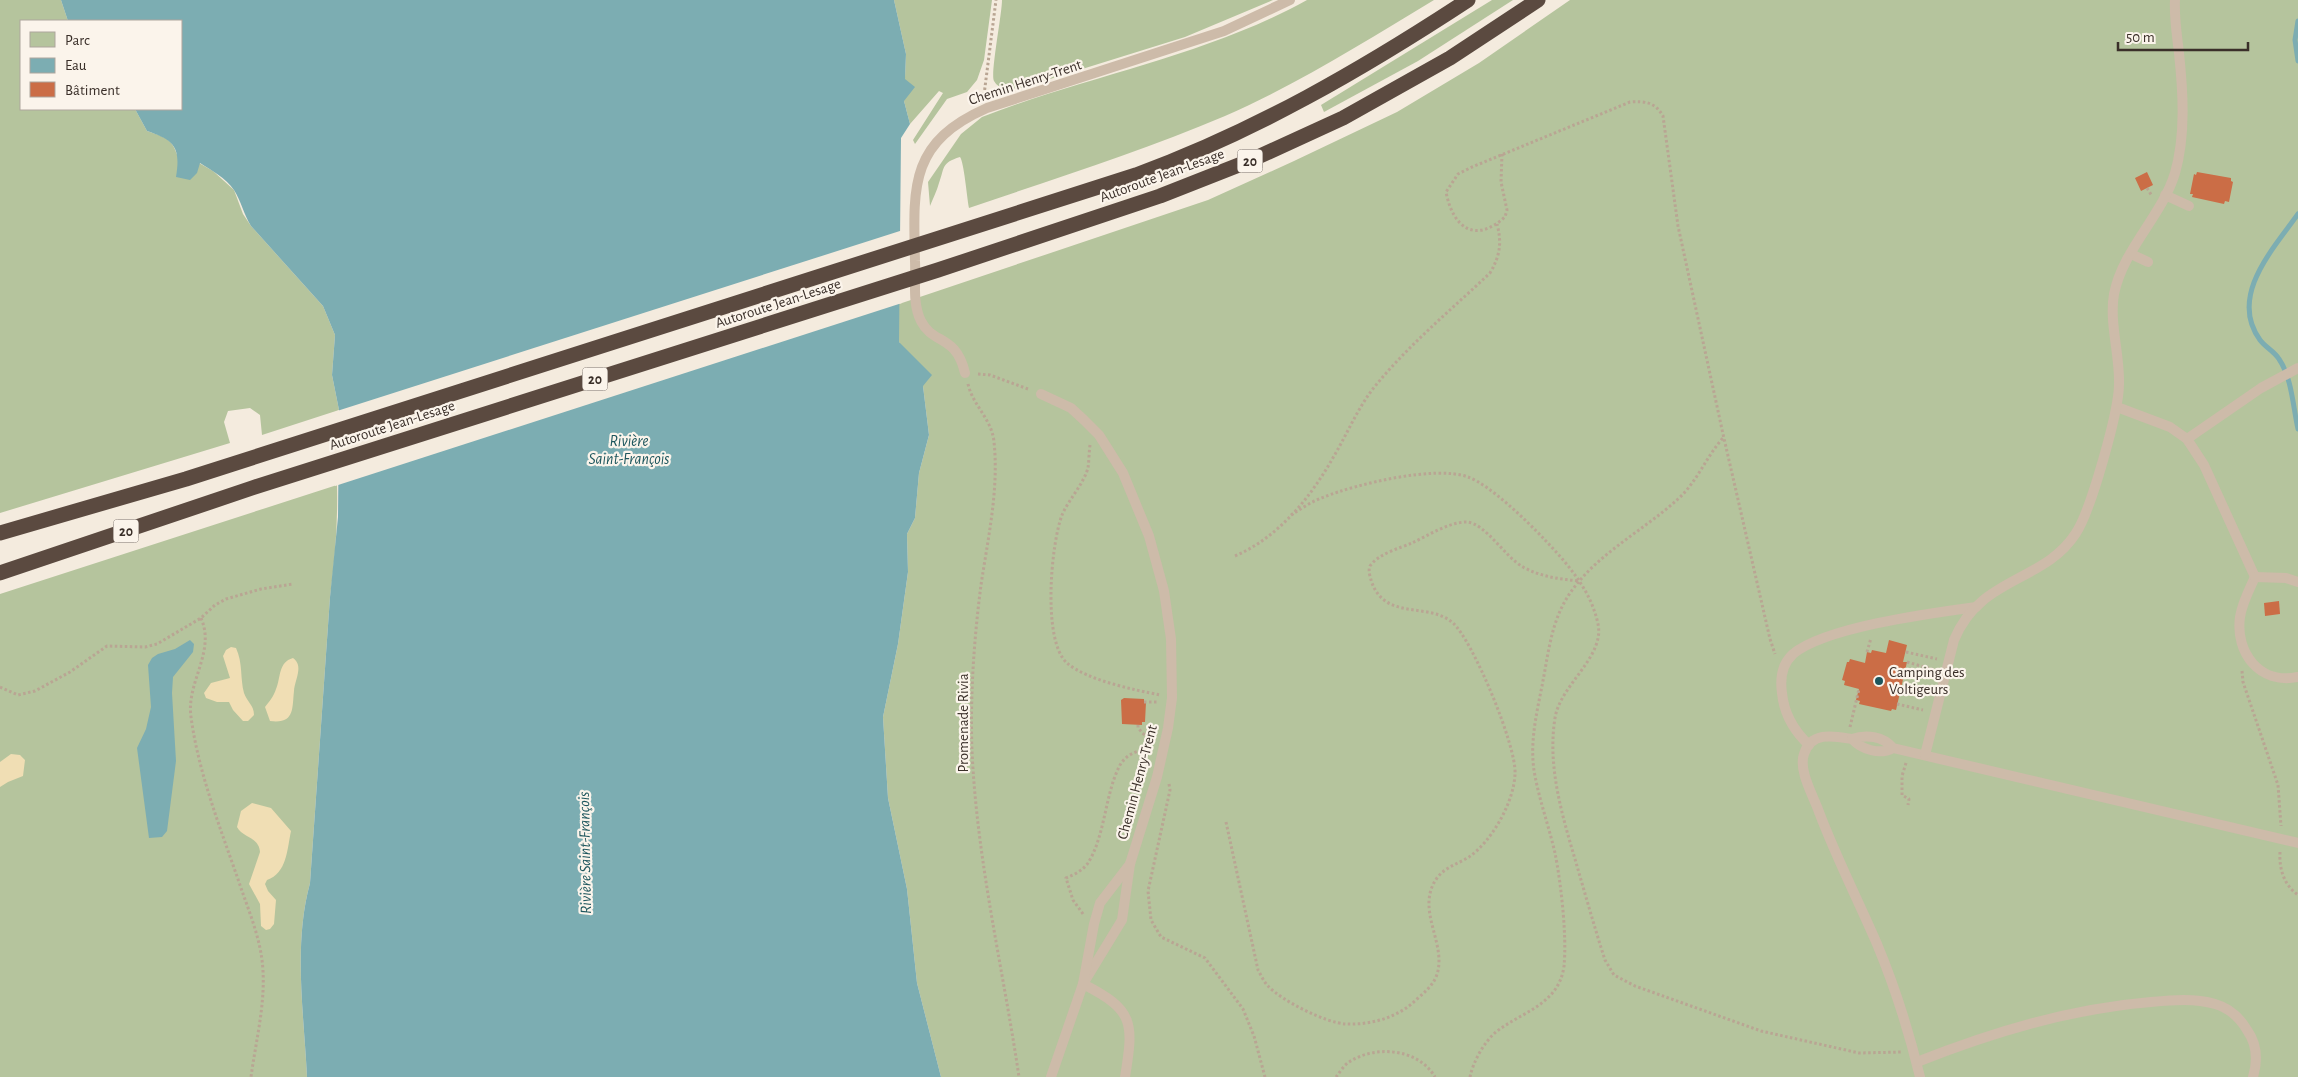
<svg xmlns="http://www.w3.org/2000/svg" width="2298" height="1077" viewBox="0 0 2298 1077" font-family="'Alegreya Sans',sans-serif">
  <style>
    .green { fill: #b5c49d }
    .sand { fill: #f0deb4 }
    .water { fill: #7cadb2 }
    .pier { fill: #f4ebde }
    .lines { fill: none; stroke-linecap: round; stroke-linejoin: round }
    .stream { stroke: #7cadb2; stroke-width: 5 }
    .building { fill: #cb6d46 }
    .path { stroke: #b9a593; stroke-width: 3; stroke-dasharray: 2.5 2.5; stroke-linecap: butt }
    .lane { stroke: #cdbba9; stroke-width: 10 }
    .highway { stroke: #5b4a40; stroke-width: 15 }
    .poi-dot { fill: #1d565d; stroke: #fbf4eb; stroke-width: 2 }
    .labels { text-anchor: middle; stroke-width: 4.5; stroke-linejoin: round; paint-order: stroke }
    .shield { fill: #fbf4eb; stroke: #746a63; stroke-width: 1 }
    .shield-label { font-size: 14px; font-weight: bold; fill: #3a2f29 }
    .street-label { font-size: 15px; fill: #3a2f29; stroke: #fbf4eb }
    .poi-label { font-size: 15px; fill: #3a2f29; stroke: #fbf4eb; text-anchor: start }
    .water-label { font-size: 16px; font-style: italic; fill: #1d565d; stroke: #fbf4eb }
  </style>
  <rect width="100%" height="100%" fill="#f4ebde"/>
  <g class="green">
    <path d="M0,0h61l7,21h-47v88h114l12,22c21,7 26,8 32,30l20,2 14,8 21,19 9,24 8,12 72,80 12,29 -3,40 7,35 -77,25 -2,-20 -10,-7 -22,3 -4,11 6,21 -230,70z"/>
    <path d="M894,0h98l-8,60 -7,20 -10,12 -20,7 -32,45 -2,-4 30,-47 -4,-2 -29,33 -6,-23 2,-47z"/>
    <path d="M1002,0h271l-88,37 -167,52c-9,-1 -19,1 -24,-8 -4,-6 8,-67 8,-81z"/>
    <path d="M1307,0h127c-68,41 -136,84 -209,116 -83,35 -171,63 -256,92 -2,-10 -5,-46 -9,-51 -19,6 -15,10 -21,26 -2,8 -6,15 -9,23l-2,-24 33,-48 21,-17c108,-42 224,-61 325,-117z"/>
    <path d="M1492,0h21l-95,61 -94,51 -3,-7z"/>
    <path d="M1570,0h728v1077h-1357l-24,-94 -10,-94 -19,-91 -5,-81 15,-73 10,-72 -1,-38 8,-16 4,-45 10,-38 -6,-49 -24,-44v-38l309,-104 86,-39 103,-49 82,-49z"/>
    <path d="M337,485c1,38 -2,75 -7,112l-20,286c-17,62 -6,131 -3,194h-307v-483z"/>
  </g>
  <g class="sand">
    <path d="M231,647l5,1c7,15 4,30 8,45 3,9 10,12 10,22l-6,6h-5l-10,-11 -4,-8h-12l-11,-4 -2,-5 7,-10 19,-5 -7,-22 3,-6z"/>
    <path d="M293,658c11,8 2,21 1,33 -2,18 1,33 -24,30l-5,-14c4,-5 9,-11 11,-18 5,-11 2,-27 17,-31z"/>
    <path d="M11,754l9,1 5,5 -2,16 -15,6 -8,5v-25z"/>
    <path d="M252,803l19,5 20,23c-4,19 -4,42 -24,49l-2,4 3,7 8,9 -2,24 -4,5 -4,1 -5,-4 -1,-22 -11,-20 11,-32c-1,-15 -17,-14 -23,-25l4,-16z"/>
  </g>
  <g class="water">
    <path d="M61,0h833l12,54 -1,25 10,8 -11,14 6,23 -9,14 -2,204 33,33 -9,11 6,49 -10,38 -4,45 -8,16 1,38 -10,72 -15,73 5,81 19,91 10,94 24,94h-634c-3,-63 -14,-132 3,-194l20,-286 8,-80 1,-107 -7,-35 3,-40 -12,-29 -72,-80c-7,-11 -10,-25 -17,-36 -8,-12 -23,-20 -34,-27l-3,10 -7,7 -14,-3c5,-30 -2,-37 -29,-46l-12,-22h46v-88h-113z"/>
    <path d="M190,640l4,4 -1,8 -20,25 -1,16 4,68 -9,70 -5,6 -13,1 -12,-90 9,-19 5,-22 -3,-42 4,-7 6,-4 17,-5z"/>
  </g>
  <path class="pier" d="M903,230l-1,73 -567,183 2,-75z"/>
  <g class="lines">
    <g class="stream">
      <path d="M2298,21l-3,19 3,21"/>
      <path d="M2298,214c-24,34 -70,82 -38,126 5,7 14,11 19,19 13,19 14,48 19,70"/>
    </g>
  </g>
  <g class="building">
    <path d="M2147,172l6,13 -12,6 -6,-13z"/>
    <path d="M2197,172l34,6v3l2,1 -4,20 -4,-1 -1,3 -32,-7 1,-3h-3l4,-20 2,1z"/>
    <path d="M2279,601l1,13 -15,2 -1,-13z"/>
    <path d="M1889,640l18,5 -4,17h4l-11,48 -4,-1 -1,2 -32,-7 1,-3 -4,-1 3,-11 -15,-4 1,-4 -3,-1 5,-18h2l1,-3 15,4 2,-11 4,1 1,-3 14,3z"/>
    <path d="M1124,698l20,1v3h2l-1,20h-3v3l-20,-1 -1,-24z"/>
  </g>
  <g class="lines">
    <g class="path">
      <path d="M984,95l12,-95"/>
      <path d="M1502,154l-1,28 6,28 -2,7c-30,27 -52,11 -59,-25l12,-18 14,-7 158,-65c15,-1 25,0 33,14l15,110 45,208 47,205 5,15"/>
      <path d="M2147,188l5,8"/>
      <path d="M978,374l12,1 38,14"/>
      <path d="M968,384c5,22 24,35 26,58 5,47 -6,96 -13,143 -7,54 -11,111 -9,166 5,111 31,217 47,326"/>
      <path d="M1090,445c-1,7 -1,16 -2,23 -5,17 -19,31 -26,47 -11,29 -20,126 5,148 19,17 68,27 93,32"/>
      <path d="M1291,515c10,-6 21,-14 33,-18 33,-13 111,-32 144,-20 22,8 59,44 76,62 23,24 47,51 54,85 7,33 -38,61 -43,94 -8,50 8,100 22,148 9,31 18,63 28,94l9,15 21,11 126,45 98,22 43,-1"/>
      <path d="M1235,556c44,-19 76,-59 99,-100 13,-22 23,-46 38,-66 34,-43 79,-80 118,-117 10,-17 12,-30 7,-49"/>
      <path d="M201,618c15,34 -15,64 -10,99 8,59 31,115 50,171 8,23 18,48 21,72 5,39 -6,79 -11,117"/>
      <path d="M1867,652l4,-14"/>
      <path d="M1906,652l31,7"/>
      <path d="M1907,662l28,8"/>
      <path d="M2242,671l1,11 35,103 3,41"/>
      <path d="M0,687l18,8 17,-4 35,-19 37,-26 38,1 12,-3 44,-26 14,-13 11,-6 35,-10 32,-5"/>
      <path d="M1144,702h14"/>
      <path d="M1897,704l26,6"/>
      <path d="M1138,725v3l14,15"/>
      <path d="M1850,727l9,-38"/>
      <path d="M1906,763l-4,13v19l7,4 -1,6"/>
      <path d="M1169,784l1,6 -22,101 3,29 10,17 44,21 38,51 11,27 11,41"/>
      <path d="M1226,822l32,148c3,5 6,12 10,16 14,15 58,37 78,38 26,1 53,-7 71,-25 8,-7 15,-13 19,-22 13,-32 -22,-67 1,-99 8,-11 21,-14 32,-21 23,-16 45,-55 46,-83 2,-27 -42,-133 -62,-151 -25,-22 -69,-1 -82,-43 -1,-4 -3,-9 -1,-14 8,-12 30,-18 42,-23 17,-8 37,-21 55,-21 18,1 39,36 56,45 18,10 37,12 56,14"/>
      <path d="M2280,852c-1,17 4,33 18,43"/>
      <path d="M1083,914l-10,-14 -7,-22c8,-3 17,-8 22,-15 17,-27 17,-68 31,-96 5,-11 19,-19 31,-16"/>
      <path d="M1336,1077c4,-5 8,-12 13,-15 26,-17 69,-14 86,15"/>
      <path d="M1470,1077c3,-15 14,-35 26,-45 25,-20 63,-27 68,-66 3,-30 -3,-83 -9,-113 -6,-26 -15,-51 -20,-77 -6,-30 1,-60 7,-90 5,-25 8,-54 19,-77 23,-49 79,-75 117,-110 19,-17 28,-42 45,-61"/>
    </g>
    <g class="lane">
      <path d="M2165,195l24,11"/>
      <path d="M2131,254l17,8"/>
      <path d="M965,373c-9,-39 -32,-28 -44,-52 -9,-17 -5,-42 -6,-60 -2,-76 -5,-119 72,-153l237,-77 66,-31"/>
      <path d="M1041,394l30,14 13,12 15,15 24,38 26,63 15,55 7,48 1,59 -4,30 -11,49 -27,87 -8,56 -39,64"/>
      <path d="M2117,407l53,20 17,12 17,26 51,112"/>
      <path d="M2187,439l74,-51 37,-20"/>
      <path d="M2255,577c-6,13 -13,26 -15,40 -5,36 20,68 58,60"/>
      <path d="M2255,577l31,1 12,4"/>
      <path d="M1852,739c-18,-3 -41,-8 -48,15 -6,17 10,43 15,58 17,45 39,88 58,132 18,43 32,88 43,133"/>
      <path d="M1809,745c-16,-15 -25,-31 -27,-52 -2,-14 0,-29 11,-39 32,-27 139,-41 183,-47"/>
      <path d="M1893,748c-13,7 -31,2 -41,-9 14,-5 31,-3 41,9l405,95"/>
      <path d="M1925,755l29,-115c26,-64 90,-57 122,-107 15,-23 43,-122 43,-149 1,-29 -10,-61 -5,-90 9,-45 48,-78 61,-121 11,-38 8,-82 4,-120 -2,-18 -5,-35 -4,-53"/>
      <path d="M1083,984c51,26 51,38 42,93"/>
      <path d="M1917,1062c76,-30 152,-53 234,-60 21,-2 44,-4 64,2 14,4 25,14 32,26 10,14 11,30 6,47"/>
      <path d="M1051,1077l32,-93 11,-60 6,-21 30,-39"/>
    </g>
    <g class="highway">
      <path d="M0,533l186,-54 950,-304c118,-43 227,-106 332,-175"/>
      <path d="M0,573l252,-85 686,-218 222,-74 89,-35 94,-43 107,-60 88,-58"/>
    </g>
  </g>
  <circle class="poi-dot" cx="1879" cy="681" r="5"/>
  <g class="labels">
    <g class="shield">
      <rect x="1237.5" y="149.5" width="25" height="23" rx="4"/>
      <rect x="582.5" y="367.5" width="25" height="23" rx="4"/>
      <rect x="113.5" y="519.5" width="25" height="23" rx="4"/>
    </g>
    <g class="shield-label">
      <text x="1250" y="166">20</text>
      <text x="595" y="384">20</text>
      <text x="126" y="536">20</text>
    </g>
    <g class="street-label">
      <text transform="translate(1025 82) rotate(-18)" y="5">Chemin Henry-Trent</text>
      <text transform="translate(1162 175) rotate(-20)" y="5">Autoroute Jean-Lesage</text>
      <text transform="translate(778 303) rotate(-18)" y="5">Autoroute Jean-Lesage</text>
      <text transform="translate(392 425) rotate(-18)" y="5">Autoroute Jean-Lesage</text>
      <text transform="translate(963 723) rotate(-90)" y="5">Promenade Rivia</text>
      <text transform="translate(1137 782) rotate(-75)" y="5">Chemin Henry-Trent</text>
    </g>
    <g class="poi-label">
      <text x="1889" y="677">Camping des<tspan x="1889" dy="17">Voltigeurs</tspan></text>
    </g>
    <g class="water-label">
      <text x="629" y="446">Rivière<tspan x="629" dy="18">Saint-François</tspan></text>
      <text transform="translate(584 853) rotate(-91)" y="6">Rivière Saint-François</text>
    </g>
  </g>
  <rect x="20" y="20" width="162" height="90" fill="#fbf4eb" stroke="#aea59d"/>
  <rect x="30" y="32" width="25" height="15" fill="#b5c49d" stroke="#aea59d"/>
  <text x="65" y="45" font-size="15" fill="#3a2f29">Parc</text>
  <rect x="30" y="58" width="25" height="15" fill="#7cadb2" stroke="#aea59d"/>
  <text x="65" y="70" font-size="15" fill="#3a2f29">Eau</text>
  <rect x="30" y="82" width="25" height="15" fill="#cb6d46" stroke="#aea59d"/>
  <text x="65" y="95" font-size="15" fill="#3a2f29">Bâtiment</text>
  <path d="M2118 42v8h130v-8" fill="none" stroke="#3a2f29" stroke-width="2.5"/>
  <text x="2126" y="42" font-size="15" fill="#3a2f29" stroke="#fbf4eb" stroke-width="4" paint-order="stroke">50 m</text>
</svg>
